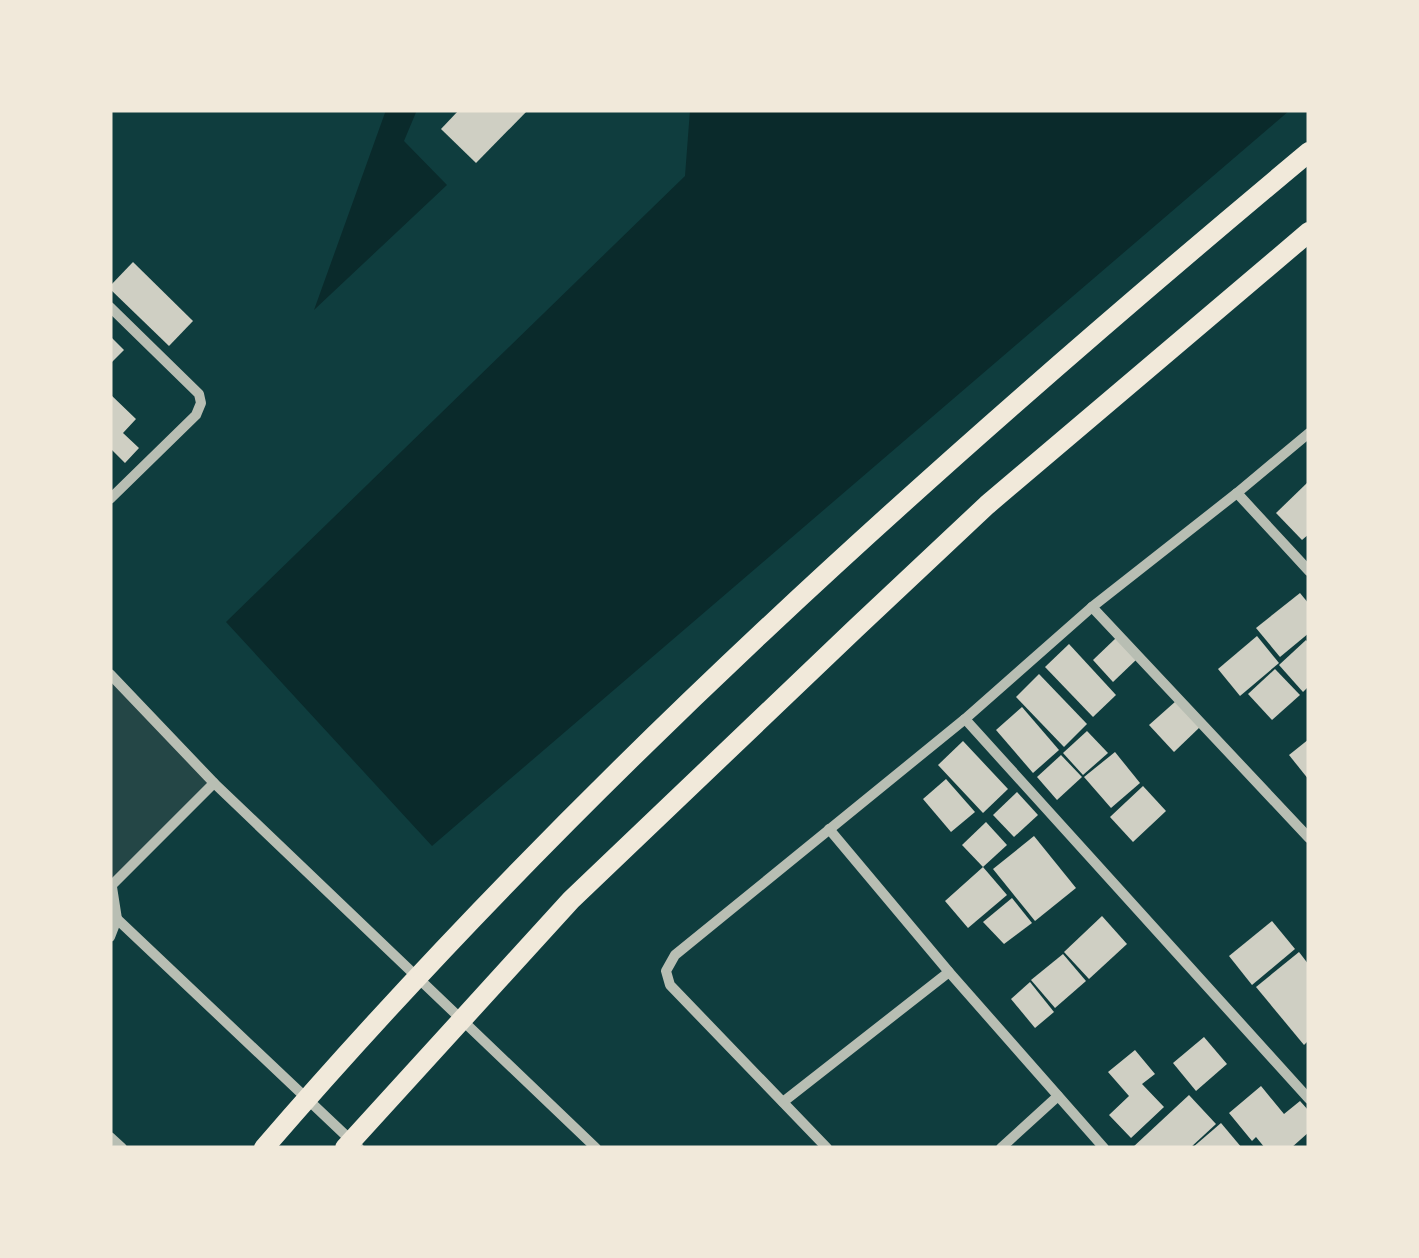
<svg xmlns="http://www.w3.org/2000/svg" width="1419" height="1258" viewBox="0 0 1419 1258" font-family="'Public Sans',sans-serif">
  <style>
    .green { fill: #244646 }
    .water { fill: #0a2a2b }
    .building { fill: #cfcfc3 }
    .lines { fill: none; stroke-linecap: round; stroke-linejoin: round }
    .minor { stroke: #b8beb3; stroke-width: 10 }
    .motorway { stroke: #f1e9da; stroke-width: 20 }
  </style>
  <rect width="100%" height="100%" fill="#0f3d3e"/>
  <path class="green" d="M110,674l104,109 -104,104z"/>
  <g class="water">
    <path d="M386,110h31l-13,31 43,44 -133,125z"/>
    <path d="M690,110h600l-858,736 -206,-224 459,-446z"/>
  </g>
  <g class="building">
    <path d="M459,110h69l-52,53 -35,-34z"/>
    <path d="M133,262l60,59 -24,25 -59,-57v-3z"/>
    <path d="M110,336l14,14 -14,14z"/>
    <path d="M110,394l26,25 -13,14 16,15 -14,15 -15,-15z"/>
    <path d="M1309,481v53l-7,6 -26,-27z"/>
    <path d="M1300,593l9,11v29l-29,24 -24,-29z"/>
    <path d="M1257,636l22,27 -39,33 -22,-27z"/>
    <path d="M1117,637l20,22 -24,23 -20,-22z"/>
    <path d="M1306,640l3,4v42l-6,6 -24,-27z"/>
    <path d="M1069,644l47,51 -23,22 -48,-50z"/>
    <path d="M1275,669l25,26 -28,25 -24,-26z"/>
    <path d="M1039,674l48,50 -23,23 -48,-50z"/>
    <path d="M1176,701l24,26 -26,25 -25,-27z"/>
    <path d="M1022,707l37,43 -26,23 -37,-43z"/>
    <path d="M1087,731l21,22 -25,22 -20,-22z"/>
    <path d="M1309,739v41l-20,-25z"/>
    <path d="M963,741l45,48 -25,24 -45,-48z"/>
    <path d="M1115,752l25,31 -29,25 -27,-31z"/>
    <path d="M1061,755l21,22 -25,23 -20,-23z"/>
    <path d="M946,779l29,33 -24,20 -28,-33z"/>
    <path d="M1143,786l23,25 -33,31 -23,-25z"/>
    <path d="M1017,792l21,23 -24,22 -21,-22z"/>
    <path d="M986,822l21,23 -24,22 -21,-22z"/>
    <path d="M1034,836l42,52 -41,33 -42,-52z"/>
    <path d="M983,867l24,28 -39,33 -23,-27z"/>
    <path d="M1012,898l20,25 -28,21 -21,-22z"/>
    <path d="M1102,916l25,28 -38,35 -25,-27z"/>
    <path d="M1272,921l23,28 -43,36 -23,-29z"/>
    <path d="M1299,952l10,13v75l-5,5 -48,-58z"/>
    <path d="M1063,954l23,27 -31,27 -24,-28z"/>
    <path d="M1030,982l24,30 -19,16 -24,-29z"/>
    <path d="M1204,1037l23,27 -31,27 -23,-28z"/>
    <path d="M1135,1050l20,24 -13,10 22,23 -33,31 -22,-23 20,-19 -21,-24z"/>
    <path d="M1261,1086l23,28 16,-13 9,10v21l-18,16h-26l-9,-11 -4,4 -23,-28z"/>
    <path d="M1189,1095l27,29 -26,24h-58z"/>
    <path d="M1221,1123l21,25h-50z"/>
  </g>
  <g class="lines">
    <g class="minor">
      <path d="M110,307l89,87 2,9 -5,12 -86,84"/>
      <path d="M1237,493l72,78"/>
      <path d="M1092,607l217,231"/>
      <path d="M110,674l104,109 382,365"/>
      <path d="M965,719l344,380"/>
      <path d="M829,829l120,143 155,176"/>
      <path d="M110,887l104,-104"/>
      <path d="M117,919l242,229"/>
      <path d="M110,937l7,-18 -5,-32"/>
      <path d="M783,1102l166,-130"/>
      <path d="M110,1137l12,11"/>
      <path d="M827,1148l-157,-163 -4,-14 9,-16 290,-236 127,-112 145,-114 72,-60"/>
      <path d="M1001,1148l57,-52"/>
    </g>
    <g class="motorway">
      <path d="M264,1148c315,-365 676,-688 1045,-996"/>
      <path d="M345,1148l226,-248 284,-271 132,-124 322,-273"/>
    </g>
  </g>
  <rect width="1419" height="1258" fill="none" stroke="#f1e9da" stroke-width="225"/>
</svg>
